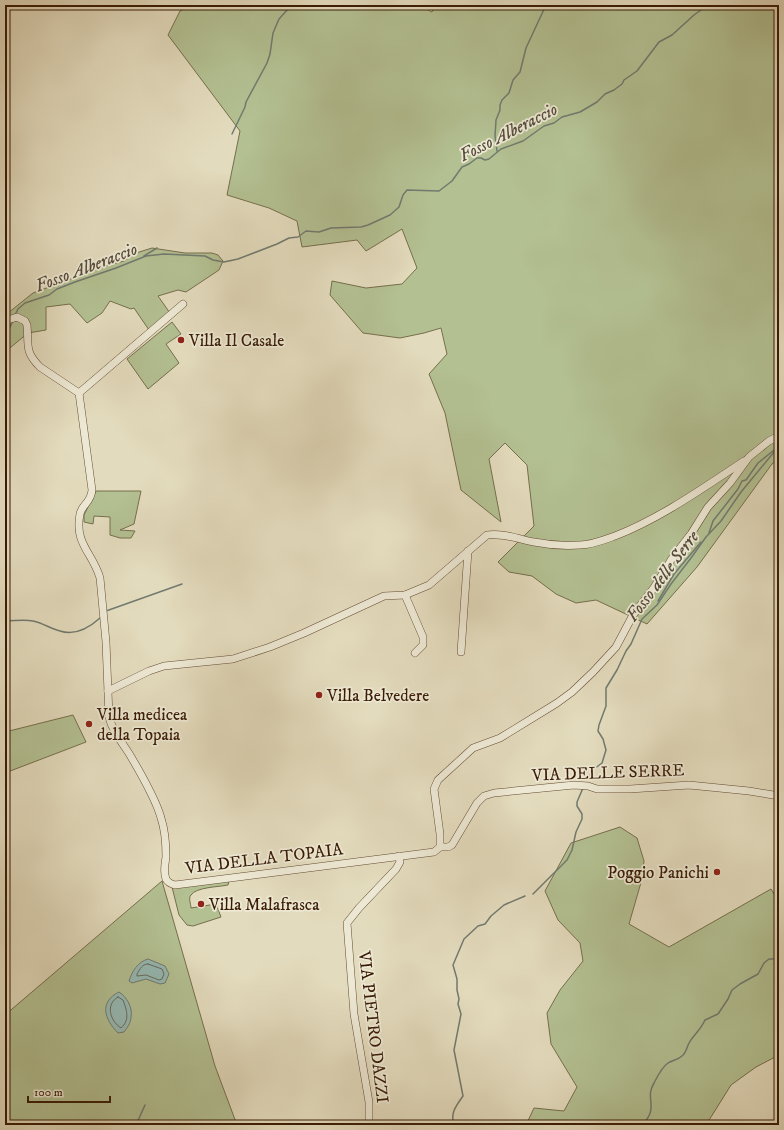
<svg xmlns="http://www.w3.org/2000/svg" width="784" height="1130" viewBox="0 0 784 1130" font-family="'IM FELL DW Pica',serif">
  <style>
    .green { fill: #b3c092; stroke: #766e4c }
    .water { fill: #96bab5; stroke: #717a6f }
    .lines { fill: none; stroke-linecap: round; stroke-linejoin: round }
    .shore { stroke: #686a5d; stroke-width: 1 }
    .stream { stroke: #717a6f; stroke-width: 1.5 }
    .minor-casing { stroke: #644b33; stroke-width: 8 }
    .minor { stroke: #ede8d4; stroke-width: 7 }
    .poi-dot { fill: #8f2418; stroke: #ede8d4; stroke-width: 1.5 }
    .labels { text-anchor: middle; stroke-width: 3.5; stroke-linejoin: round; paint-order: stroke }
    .poi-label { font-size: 17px; fill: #391b05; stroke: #ede8d4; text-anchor: start }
    .street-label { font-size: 17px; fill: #391b05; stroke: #ede8d4 }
    .water-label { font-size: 18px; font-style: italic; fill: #554b3a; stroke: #ede8d4 }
  </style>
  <rect width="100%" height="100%" fill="#e3dbbd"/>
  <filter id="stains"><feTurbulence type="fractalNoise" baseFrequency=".005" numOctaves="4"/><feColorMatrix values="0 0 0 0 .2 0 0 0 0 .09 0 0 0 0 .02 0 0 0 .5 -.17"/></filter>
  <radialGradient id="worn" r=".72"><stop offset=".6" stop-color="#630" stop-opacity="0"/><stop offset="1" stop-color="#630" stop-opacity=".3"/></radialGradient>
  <g class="green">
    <path d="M192,5h231l8,7 2,-1 -1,-4 -4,-2h351v453l-7,6 -75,103 -50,57 -51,-24 -20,3 -20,-9 -24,-18 -23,-4 -11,-10 36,-36 -7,-61 -22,-22 -16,16 12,63 -40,-32 -16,-77 -16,-39 18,-20 -6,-26 -17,5 -24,5 -37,-5 -33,-38 2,-14 34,7 36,-4 15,-16 -15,-39 -36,22 -9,-11 -55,7 -5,-26 -28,-13 -42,-13 13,-64 -72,-96 12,-24z"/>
    <path d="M152,248l33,5h27l6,2 5,6 -4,9 -33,22 -8,-2 -20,6 12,17 -21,17 -15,-22 -3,1 -21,-8 -8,12 -15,10 -17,-19 -24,3v23l-18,3 -23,19v-30l1,-1 2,-8 25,-20 75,-28 16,-4 12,-8z"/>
    <path d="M172,322l9,12 -15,10 13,19 -31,26 -21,-30z"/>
    <path d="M96,491h45l-7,33 -14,6 15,1 -4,7h-11l-10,-3v-18l-16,-1 -1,8 -9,-2v-7z"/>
    <path d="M73,715l13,27 -81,31v-41z"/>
    <path d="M620,827l17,11 7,23 -2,18 -13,45 40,23 102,-58 8,13v153l-23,12 -25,18 -25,40h-180l8,-17 30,3 13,-24 -26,-43 -4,-31 13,-23 23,-29 -3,-18 -22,-23 -13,-29 26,-48z"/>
    <path d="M162,881l53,185 22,59h-232v-110z"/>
    <path d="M229,881l-1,4c-9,2 -32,2 -37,10 -3,3 0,9 0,13l25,-4 5,13 -28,9 -6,-1 -8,-10 -7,-28z"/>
  </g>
  <g class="water">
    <path d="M148,959l17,7 4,8 -4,9 -5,1 -14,-5 -14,4 -3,-2c3,-10 9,-19 19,-22z"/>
    <path d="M119,992c8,5 14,16 12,25 0,6 -4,11 -7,15l-6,1c-14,-14 -19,-31 1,-41z"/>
  </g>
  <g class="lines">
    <g class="shore">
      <path d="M148,964l14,5 2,5 -2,5 -3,1 -13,-5 -9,1v-2c3,-5 5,-10 11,-10z"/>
      <path d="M118,997l5,3c4,11 7,20 -2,28 -11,-7 -16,-24 -3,-31z"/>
    </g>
    <g class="stream">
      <path d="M232,134l13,-27 1,-5 21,-39 3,-9 3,-21 6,-14 9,-10 2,-4"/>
      <path d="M497,151l-2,-15 1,-16 4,-10v-5l2,-5 7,-7 4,-13 7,-8 6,-24 20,-43"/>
      <path d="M144,256l13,-8"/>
      <path d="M15,315l3,-6 7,-6 24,-8 8,-6 18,-7 41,-14 30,-12 18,-2 41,2 8,4 11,2 14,-3 39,-15 12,-6 9,-1 8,-6 13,1 12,-4 30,-1 7,-2 22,-10 9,-8 4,-12 4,-5 32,1 13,-10 10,-14 7,-3 8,-6h4l4,2 4,-1 12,-10 22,-8 21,-15 10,-3 8,-6 18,-5 17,-10 8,-8 9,-4 8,-6 2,-4 13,-9 22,-29 13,-7 22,-20 14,-10"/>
      <path d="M5,337l8,-16"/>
      <path d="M709,533l4,-12 25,-32 4,-8 4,-1 12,-17 20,-16"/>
      <path d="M658,601l16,-27 27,-32"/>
      <path d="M106,611l76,-27"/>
      <path d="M5,621c10,0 19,-2 28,0 10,2 18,8 27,10 15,5 30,-4 40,-13"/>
      <path d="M588,778l6,-9 8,-6 4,-13 -3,-11 -5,-8 1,-6 7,-19v-18l11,-18 9,-19 5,-7 11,-25 15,-14 14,-21 20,-26 15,-21 15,-16 20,-29 38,-46"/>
      <path d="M533,894l34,-34 5,-10 4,-18 6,-13v-5l-5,-8v-4l6,-14"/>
      <path d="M136,1125l9,-20"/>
      <path d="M454,1125c-4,-12 2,-19 9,-29l-9,-46 7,-36 -3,-10 1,-5 -2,-9v-11l-4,-14 11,-26 14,-13 7,-2 6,-8 13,-11 21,-9"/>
      <path d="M642,1125c18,-18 2,-26 12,-42 3,-6 8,-16 14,-20 4,-3 10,-3 14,-7 4,-3 5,-9 7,-13 5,-9 11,-12 16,-23l13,-6 10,-15 4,-9 8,-6 18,-10 6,-11 5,-4h5l5,2"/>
    </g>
    <g class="minor-casing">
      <g id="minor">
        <path d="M5,321l12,-4 8,4 2,4c2,20 -3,26 13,42l39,26"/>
        <path d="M79,393l13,97c-1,13 -10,14 -12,24 -6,30 13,39 20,64l6,64 3,75c3,14 13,25 21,38 10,17 26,44 31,63 4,12 5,27 5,39 -1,7 -3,15 0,22 2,4 5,5 9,6l259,-33 6,-5v-13l-6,-45 4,-9 35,-32 27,-10 57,-35 15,-11 21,-20 23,-25 17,-32 20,-26 18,-29 20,-26 17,-27 22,-24 19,-26 20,-16 6,-3h4"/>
        <path d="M79,393l104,-89"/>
        <path d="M405,595l18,42v8l-8,8"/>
        <path d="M461,652l7,-101"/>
        <path d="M108,691l41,-20 15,-5 69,-7 37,-12 34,-14 80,-37 21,-1 24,-10 58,-50c16,-2 32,4 47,7 15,3 31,4 46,3 12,0 24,-5 35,-9 46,-18 88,-48 129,-75"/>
        <path d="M440,847h8l4,-2 25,-42 7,-7 10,-3 80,-8 14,1 9,3h33l59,-4 60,6 30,5"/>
        <path d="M369,1125v-23l-15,-88 -7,-91 12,-15 37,-39 4,-7 -1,-6"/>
      </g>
    </g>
    <use href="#minor" class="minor"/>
  </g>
  <g class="poi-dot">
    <circle cx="181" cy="340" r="4"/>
    <circle cx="319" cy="695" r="4"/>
    <circle cx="89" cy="724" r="4"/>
    <circle cx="717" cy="872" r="4"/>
    <circle cx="201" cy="904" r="4"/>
  </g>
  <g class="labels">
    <g class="poi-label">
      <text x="189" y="346">Villa Il Casale</text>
      <text x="327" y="701">Villa Belvedere</text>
      <text x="97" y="720">Villa medicea<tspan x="97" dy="20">della Topaia</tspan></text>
      <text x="709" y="878" text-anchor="end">Poggio Panichi</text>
      <text x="209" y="910">Villa Malafrasca</text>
    </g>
    <g class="street-label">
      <text transform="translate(608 772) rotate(-2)" y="6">VIA DELLE SERRE</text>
      <text transform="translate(264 858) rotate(-7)" y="6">VIA DELLA TOPAIA</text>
      <text transform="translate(374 1027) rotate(83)" y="6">VIA PIETRO DAZZI</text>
    </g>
    <g class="water-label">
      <text transform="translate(508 132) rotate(-27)" y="6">Fosso Alberaccio</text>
      <text transform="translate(86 267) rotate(-21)" y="6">Fosso Alberaccio</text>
      <text transform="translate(662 576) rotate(-53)" y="6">Fosso delle Serre</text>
    </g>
  </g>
  <rect width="784" height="1130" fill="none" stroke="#e3dbbd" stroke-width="20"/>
  <rect x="6" y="6" width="772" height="1118" fill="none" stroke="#391b05" stroke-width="2"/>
  <rect x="10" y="10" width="764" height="1110" fill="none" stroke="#391b05"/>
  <path d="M28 1096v6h82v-6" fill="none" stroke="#391b05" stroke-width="2"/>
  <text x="34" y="1096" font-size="12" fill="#391b05" stroke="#ede8d4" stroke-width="3" paint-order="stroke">100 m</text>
  <rect width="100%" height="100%" filter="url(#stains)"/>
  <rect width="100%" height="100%" fill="url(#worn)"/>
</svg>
